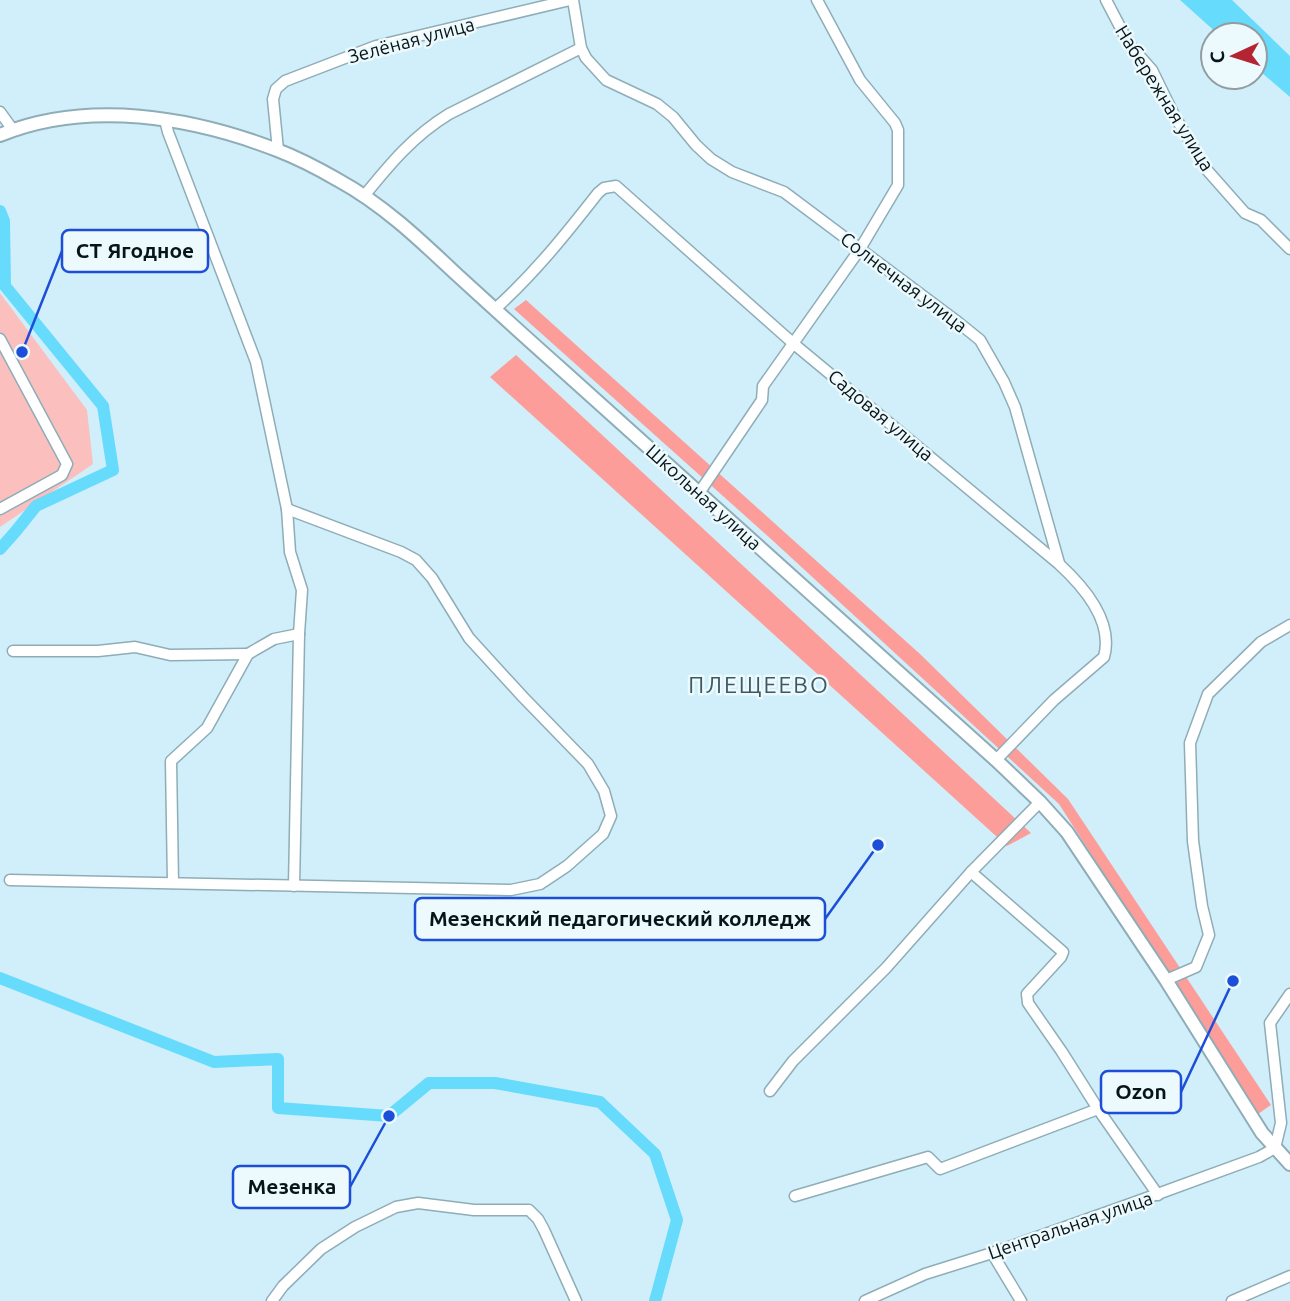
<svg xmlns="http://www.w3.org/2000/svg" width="1290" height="1301" viewBox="0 0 1290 1301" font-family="Ubuntu,sans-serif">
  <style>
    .green { fill: #fbc0bd }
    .forest { fill: #fc9d99 }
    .water { fill: #66dbfc }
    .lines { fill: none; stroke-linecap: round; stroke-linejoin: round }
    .river { stroke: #66dbfc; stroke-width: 12 }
    .minor-casing { stroke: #8fadb7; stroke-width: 13 }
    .major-casing { stroke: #8fadb7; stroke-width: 16 }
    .minor { stroke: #fff; stroke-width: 10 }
    .major { stroke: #fff; stroke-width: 12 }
    .labels { text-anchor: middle; stroke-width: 5; stroke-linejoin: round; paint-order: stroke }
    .street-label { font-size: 19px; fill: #081417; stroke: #ecf9fd }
    .quarter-label { font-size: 23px; letter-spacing: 2px; fill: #3d5962; stroke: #ecf9fd }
    .leader { fill: none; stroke: #1d4ed8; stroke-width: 2.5 }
    .callout-dot { fill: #1d4ed8; stroke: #ecf9fd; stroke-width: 2.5 }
    .callout { fill: #ecf9fd; stroke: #1d4ed8; stroke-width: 2.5 }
    .callout-label { font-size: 21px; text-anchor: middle; font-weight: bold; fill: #081417 }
  </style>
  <rect width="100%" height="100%" fill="#d0effa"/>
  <path class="green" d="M0,293l87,117 6,54 -93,63z"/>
  <g class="forest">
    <path d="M526,300l394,354 148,145 203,306 -13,9 -199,-310 -288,-265 -257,-230z"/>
    <path d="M516,355l515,478 -24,13 -517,-469z"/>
  </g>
  <path class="water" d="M1180,0h52l58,56v41l-35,-30v-32h-36z"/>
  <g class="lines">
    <g class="river">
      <path d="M0,211l4,10 1,65 98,120 10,64 -77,36 -20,25 -16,18"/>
      <path d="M0,978l214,84 64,-3v49l111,8 40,-33h66l105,19 55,52 22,66 -22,81"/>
    </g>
    <g class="minor-casing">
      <g id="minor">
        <path d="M573,0l8,48 5,10 20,22 51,24 16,13 23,28 15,14 21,13 52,20 175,131 21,17 24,42 11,25 44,156"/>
        <path d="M1106,0l23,44 23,26 22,45 33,55 38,43 16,7 29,29"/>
        <path d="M0,112l13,18"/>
        <path d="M165,120l3,12 88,230 31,147 3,43 12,38 -3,44 -5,252"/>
        <path d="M278,150l-5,-51 3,-10 9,-8 91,-35 194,-46"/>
        <path d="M364,196c26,-32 49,-60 85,-82l132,-66"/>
        <path d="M495,309c39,-35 71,-75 103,-116l6,-5 12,-2 178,158 265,220c24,22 55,57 45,93l-50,43 -58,60"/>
        <path d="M0,339l67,125 -5,11 -62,34"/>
        <path d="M699,493l63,-93 1,-14 97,-137 38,-64v-55l-3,-7 -35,-43 -43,-80"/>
        <path d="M13,651h85l37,-4 35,8 78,-1"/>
        <path d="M1040,802l-69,70 92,80 -2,5 -34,37 1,9 34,49 36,57 60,86"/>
        <path d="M10,880l501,10 29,-6 27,-18 36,-32 8,-18 -7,-25 -16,-27 -65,-67 -54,-59 -37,-60 -16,-18 -15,-8 -114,-43"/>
        <path d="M173,883l-2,-122 36,-33 41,-74 26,-15 25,-5"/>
        <path d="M1166,980l30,-13 13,-32 -7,-29 -9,-65 -3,-98 18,-49 53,-52 29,-17"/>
        <path d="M770,1091l23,-30 93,-93 85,-96"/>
        <path d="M795,1196l133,-39 12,12 158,-60"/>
        <path d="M992,1253l29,48"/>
        <path d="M272,1301l11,-15 38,-37 34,-22 41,-20 22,-4 56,7h55l9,9 6,11 32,71"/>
        <path d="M865,1301l60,-27 67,-21 141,-50 126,-46 16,-9 6,-25 -11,-100 20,-29"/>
        <path d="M1232,1301l58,-25"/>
      </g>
    </g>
    <g class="major-casing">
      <path id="major" d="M0,135c88,-36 192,-18 277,15 21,8 42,19 61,30 44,24 80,58 116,92 35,32 70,64 105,95 146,131 292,262 437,393l44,42 27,30 99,148 96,153 28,31"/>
    </g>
    <use href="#minor" class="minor"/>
    <use href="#major" class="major"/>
  </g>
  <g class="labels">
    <g class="street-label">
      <text transform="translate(411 40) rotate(-15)" y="7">Зелёная улица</text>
      <text transform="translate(1165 98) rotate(58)" y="7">Набережная улица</text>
      <text transform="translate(904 282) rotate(37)" y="7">Солнечная улица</text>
      <text transform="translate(881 415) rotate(40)" y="7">Садовая улица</text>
      <text transform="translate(704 497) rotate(42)" y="7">Школьная улица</text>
      <text transform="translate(1070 1225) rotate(-19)" y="7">Центральная улица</text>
    </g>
    <g class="quarter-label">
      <text x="759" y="693">ПЛЕЩЕЕВО</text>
    </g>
  </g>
  <path class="leader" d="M22 352L62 251M878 845L825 919M1233 981L1181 1092M389 1116L350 1187"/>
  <g class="callout-dot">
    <circle cx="22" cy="352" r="7"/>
    <circle cx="878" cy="845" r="7"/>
    <circle cx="1233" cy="981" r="7"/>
    <circle cx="389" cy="1116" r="7"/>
  </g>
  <g class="callout">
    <rect x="62" y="230" width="146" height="42" rx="7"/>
    <rect x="415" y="898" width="410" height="42" rx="7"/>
    <rect x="1101" y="1071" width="80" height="42" rx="7"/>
    <rect x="233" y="1166" width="117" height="42" rx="7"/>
  </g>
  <g class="callout-label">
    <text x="135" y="258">СТ Ягодное</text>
    <text x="620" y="926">Мезенский педагогический колледж</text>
    <text x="1141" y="1099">Ozon</text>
    <text x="292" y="1194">Мезенка</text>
  </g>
  <g transform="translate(1234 56) rotate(266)"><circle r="33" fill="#ecf9fd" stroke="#919da1" stroke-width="2"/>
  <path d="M0-5L12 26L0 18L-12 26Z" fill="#b52432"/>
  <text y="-10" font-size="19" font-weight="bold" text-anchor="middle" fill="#081417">С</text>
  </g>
</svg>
